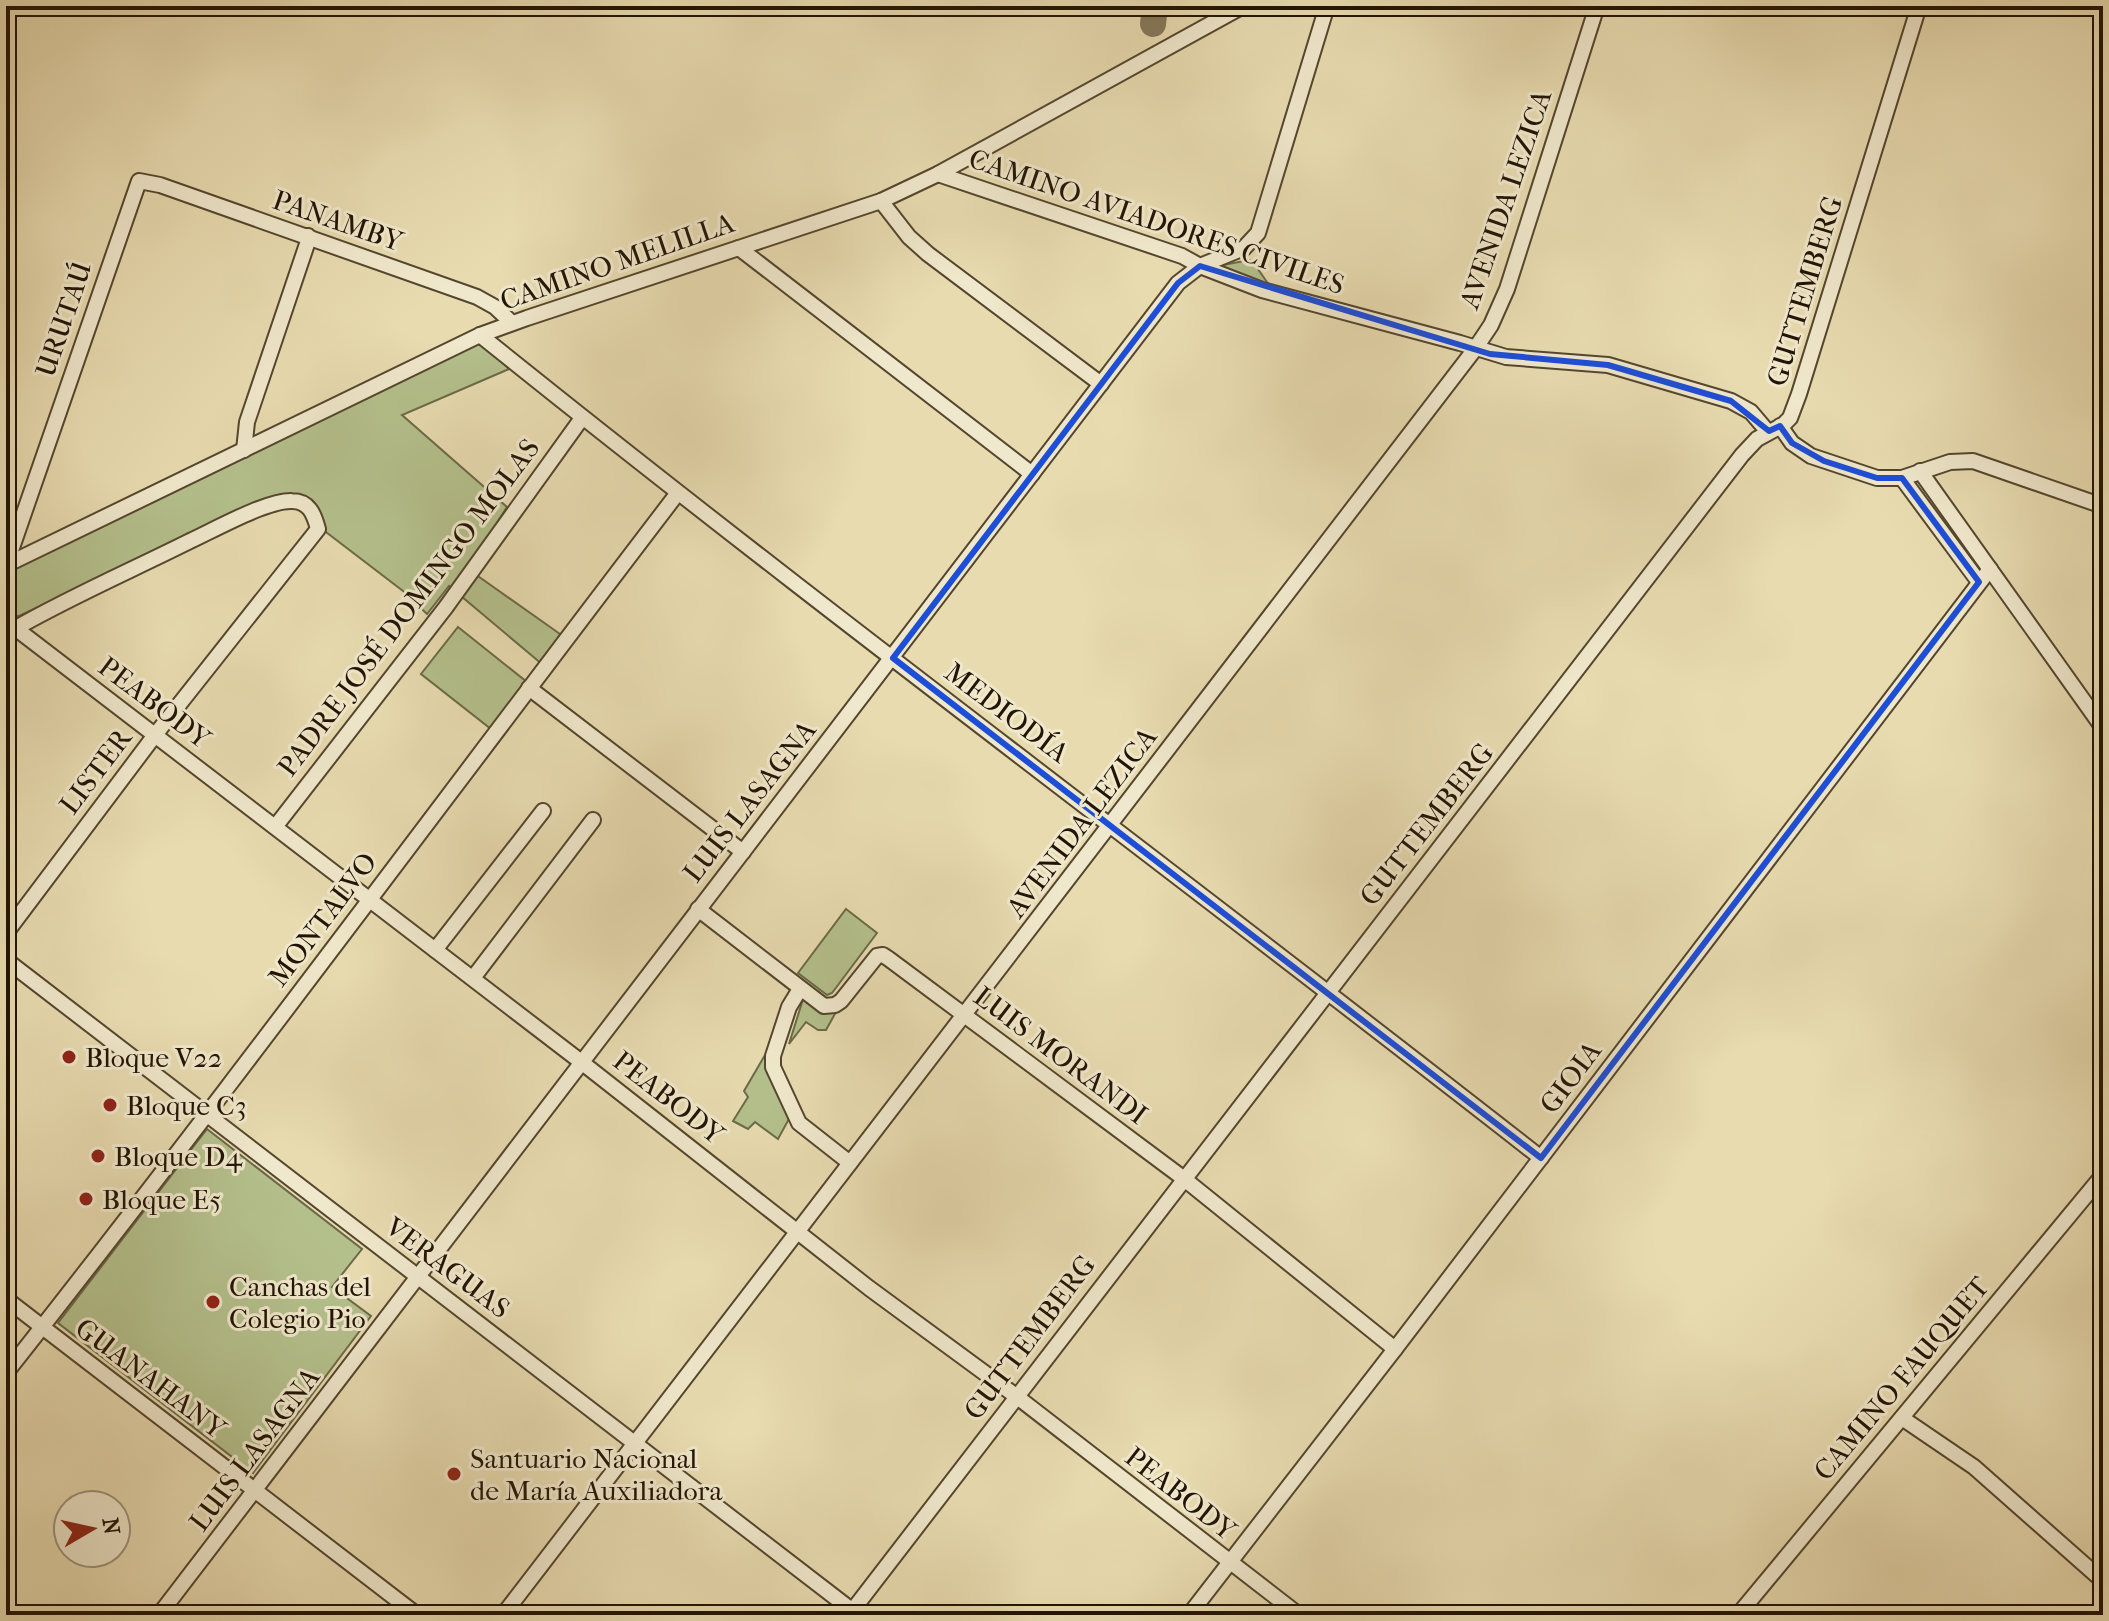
<svg xmlns="http://www.w3.org/2000/svg" width="2109" height="1621" viewBox="0 0 2109 1621" font-family="'IM FELL French Canon',serif">
  <style>
    .green { fill: #b4c08c; stroke: #6b6a48; stroke-width: 2 }
    .lines { fill: none; stroke-linecap: round; stroke-linejoin: round }
    .taxiway { stroke: #85785a; stroke-width: 26 }
    .minor-casing { stroke: #54462e; stroke-width: 18 }
    .minor { stroke: #f0e8cc; stroke-width: 14 }
    .marked { fill: none; stroke: #1d4ed8; stroke-width: 6; stroke-linejoin: round }
    .poi-dot { fill: #8f2418; stroke: #f0e8cc; stroke-width: 3 }
    .labels { text-anchor: middle; stroke-width: 6; stroke-linejoin: round; paint-order: stroke }
    .street-label { font-size: 28px; fill: #221403; stroke: #f0e8cc }
    .poi-label { font-size: 28px; fill: #221403; stroke: #f0e8cc; text-anchor: start }
  </style>
  <rect width="100%" height="100%" fill="#e8dbb0"/>
  <filter id="stains"><feTurbulence type="fractalNoise" baseFrequency=".0025" numOctaves="4"/><feColorMatrix values="0 0 0 0 .2 0 0 0 0 .09 0 0 0 0 .02 0 0 0 .5 -.17"/></filter>
  <radialGradient id="worn" r=".72"><stop offset=".6" stop-color="#630" stop-opacity="0"/><stop offset="1" stop-color="#630" stop-opacity=".3"/></radialGradient>
  <g class="green">
    <path d="M1249,260l4,2 16,23 -51,-19z"/>
    <path d="M475,343l12,4 22,22 -107,46 105,92 -39,62 92,65 -17,31 -94,-79 -22,28 -24,-23 -81,-62 -29,-34 -12,-1 -262,122h-5l-8,-4v-43z"/>
    <path d="M458,627l69,55 -36,47 -70,-55z"/>
    <path d="M846,909l31,24 -45,60 -5,2 -29,-22z"/>
    <path d="M804,996l32,16 -10,18h-8l-12,-8 -17,22z"/>
    <path d="M765,1055l25,62 -12,22 -23,-17 -7,7 -15,-8 15,-24 -4,-6z"/>
    <path d="M207,1129l155,120 -30,38 39,29 -118,157 -195,-150z"/>
  </g>
  <g class="lines">
    <path class="taxiway" d="M1153,24l2,-18"/>
    <g class="minor-casing">
      <g id="minor">
        <path d="M938,174l244,82 18,10 62,24 198,53 46,14 102,8 123,36 20,11 17,20"/>
        <path d="M881,201l28,36 19,17 173,130"/>
        <path d="M739,248l293,226"/>
        <path d="M480,335c349,281 709,547 1061,823"/>
        <path d="M1780,426l12,17 19,13 66,22h25l48,-16 23,-1 130,45"/>
        <path d="M244,450l3,-28 60,-178 1,-8"/>
        <path d="M1920,471l183,257"/>
        <path d="M1902,478l77,104"/>
        <path d="M6,565l474,-230 47,-17 354,-117 57,-27 305,-168"/>
        <path d="M6,565l133,-384 21,4 317,112 18,10 17,16"/>
        <path d="M6,621l574,440 289,227 147,108 283,219"/>
        <path d="M529,688l214,164"/>
        <path d="M275,827l171,-220 136,-189"/>
        <path d="M698,909l126,97 11,-1 6,-4 36,-45 6,-1 6,4 294,219 212,171"/>
        <path d="M6,933l149,-198 163,-206c-4,-15 -9,-28 -26,-28 -25,-1 -78,29 -102,40 -58,29 -118,55 -174,87"/>
        <path d="M435,950l108,-139"/>
        <path d="M6,960l852,655"/>
        <path d="M473,978l120,-158"/>
        <path d="M800,989l-11,18 -16,49v11l26,56 51,40"/>
        <path d="M6,1299l411,316"/>
        <path d="M6,1373c228,-289 447,-586 671,-879"/>
        <path d="M1902,1418l72,49 129,114"/>
        <path d="M159,1615l1019,-1332 22,-17 44,-18 14,-15 69,-227"/>
        <path d="M503,1615l972,-1266 16,-24 16,-36 90,-283"/>
        <path d="M849,1615l893,-1160 15,-16 26,-14 7,-7 9,-24 120,-388"/>
        <path d="M1189,1615l206,-266 595,-780"/>
        <path d="M1738,1615l365,-440"/>
      </g>
    </g>
    <use href="#minor" class="minor"/>
  </g>
  <path class="marked" d="M1200,266l290,88 118,11 123,36 38,30 11,-5 12,17 32,18 53,17h25l77,104 -438,576 -648,-500 285,-375z"/>
  <g class="poi-dot">
    <circle cx="69" cy="1057" r="8"/>
    <circle cx="110" cy="1105" r="8"/>
    <circle cx="98" cy="1156" r="8"/>
    <circle cx="86" cy="1199" r="8"/>
    <circle cx="213" cy="1302" r="8"/>
    <circle cx="454" cy="1474" r="8"/>
  </g>
  <g class="labels">
    <g class="street-label">
      <text transform="translate(1505 199) rotate(-71)" y="10">AVENIDA LEZICA</text>
      <text transform="translate(338 220) rotate(19)" y="10">PANAMBY</text>
      <text transform="translate(1157 221) rotate(19)" y="10">CAMINO AVIADORES CIVILES</text>
      <text transform="translate(617 261) rotate(-19)" y="10">CAMINO MELILLA</text>
      <text transform="translate(1804 291) rotate(-73)" y="10">GUTTEMBERG</text>
      <text transform="translate(63 319) rotate(-71)" y="10">URUTAÚ</text>
      <text transform="translate(408 607) rotate(-53)" y="10">PADRE JOSÉ DOMINGO MOLAS</text>
      <text transform="translate(155 702) rotate(37)" y="10">PEABODY</text>
      <text transform="translate(1007 712) rotate(37)" y="10">MEDIODÍA</text>
      <text transform="translate(95 771) rotate(-53)" y="10">LISTER</text>
      <text transform="translate(749 801) rotate(-52)" y="10">LUIS LASAGNA</text>
      <text transform="translate(1081 822) rotate(-53)" y="10">AVENIDA LEZICA</text>
      <text transform="translate(1426 824) rotate(-52)" y="10">GUTTEMBERG</text>
      <text transform="translate(322 919) rotate(-53)" y="10">MONTALVO</text>
      <text transform="translate(1061 1055) rotate(37)" y="10">LUIS MORANDI</text>
      <text transform="translate(1570 1077) rotate(-53)" y="10">GIOIA</text>
      <text transform="translate(669 1097) rotate(38)" y="10">PEABODY</text>
      <text transform="translate(448 1267) rotate(37)" y="10">VERAGUAS</text>
      <text transform="translate(1029 1337) rotate(-53)" y="10">GUTTEMBERG</text>
      <text transform="translate(151 1378) rotate(37)" y="10">GUANAHANY</text>
      <text transform="translate(1901 1378) rotate(-50)" y="10">CAMINO FAUQUET</text>
      <text transform="translate(254 1449) rotate(-53)" y="10">LUIS LASAGNA</text>
      <text transform="translate(1181 1493) rotate(38)" y="10">PEABODY</text>
    </g>
    <g class="poi-label">
      <text x="85" y="1067">Bloque V22</text>
      <text x="126" y="1115">Bloque C3</text>
      <text x="114" y="1166">Bloque D4</text>
      <text x="102" y="1209">Bloque E5</text>
      <text x="229" y="1296">Canchas del<tspan x="229" dy="32">Colegio Pio</tspan></text>
      <text x="470" y="1468">Santuario Nacional<tspan x="470" dy="32">de María Auxiliadora</tspan></text>
    </g>
  </g>
  <rect width="2109" height="1621" fill="none" stroke="#e8dbb0" stroke-width="32"/>
  <rect x="8" y="8" width="2093" height="1605" fill="none" stroke="#221403" stroke-width="4"/>
  <rect x="16" y="16" width="2077" height="1589" fill="none" stroke="#221403" stroke-width="2"/>
  <g transform="translate(92 1529) rotate(81)"><circle r="38" fill="#f0e8cc" stroke="#9e937c" stroke-width="2"/>
  <path d="M0-6L14 30L0 20L-14 30Z" fill="#8f2418"/>
  <text y="-12" font-size="22" font-weight="bold" text-anchor="middle" fill="#221403">N</text>
  </g>
  <rect width="100%" height="100%" filter="url(#stains)"/>
  <rect width="100%" height="100%" fill="url(#worn)"/>
</svg>
